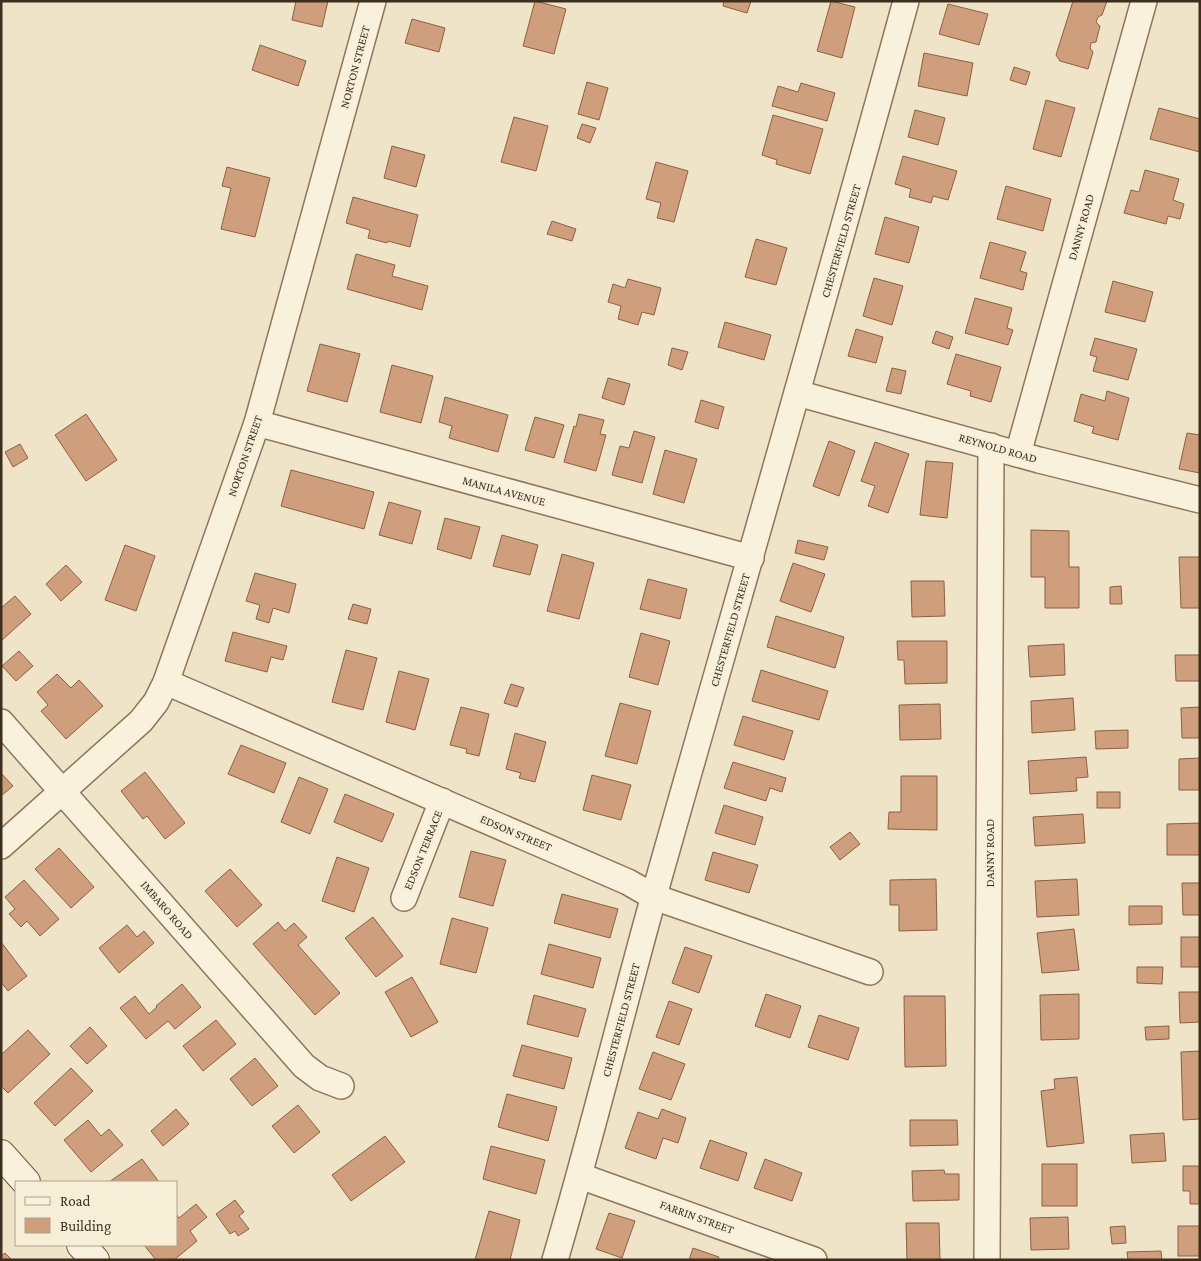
<svg xmlns="http://www.w3.org/2000/svg" width="1201" height="1261" viewBox="0 0 1201 1261" font-family="'Crimson Pro',serif">
  <style>
    .building { fill: #cf9f7d; stroke: #8d5f41 }
    .lines { fill: none; stroke-linecap: round; stroke-linejoin: round }
    .street-casing { stroke: #8d765c; stroke-width: 28 }
    .secondary-casing { stroke: #6f573f; stroke-width: 30 }
    .street { stroke: #faf1dc; stroke-width: 25 }
    .secondary { stroke: #faf1dc; stroke-width: 28 }
    .labels { text-anchor: middle; stroke-width: 4; stroke-linejoin: round; paint-order: stroke }
    .street-label { font-size: 12px; fill: #3d2e20; stroke: #f7eed8 }
  </style>
  <rect width="100%" height="100%" fill="#f0e4c8"/>
  <g class="building">
    <path d="M296,1h32l-6,26 -30,-7z"/>
    <path d="M535,1l31,8 -12,45 -31,-8z"/>
    <path d="M724,1h27l-4,12 -24,-7z"/>
    <path d="M831,1l24,6 -13,51 -25,-7z"/>
    <path d="M1073,1h34l-5,14 -4,2 -2,5 4,4 -4,16 -5,1 -1,5 3,4 -5,17 -28,-8 -4,-6z"/>
    <path d="M948,4l40,10 -9,31 -40,-11z"/>
    <path d="M412,19l33,9 -6,24 -34,-9z"/>
    <path d="M260,45l46,16 -8,25 -46,-16z"/>
    <path d="M924,53l49,10 -6,33 -49,-10z"/>
    <path d="M1014,67l16,5 -4,13 -16,-5z"/>
    <path d="M587,82l21,6 -9,32 -21,-6z"/>
    <path d="M801,83l34,10 -8,28 -55,-15 6,-20 20,6z"/>
    <path d="M1046,100l29,8 -14,49 -28,-8z"/>
    <path d="M1159,108l41,11v33l-50,-13z"/>
    <path d="M915,110l30,8 -7,27 -30,-8z"/>
    <path d="M773,115l50,14 -13,45 -34,-10 1,-4 -15,-5z"/>
    <path d="M514,117l34,9 -12,45 -35,-9z"/>
    <path d="M582,124l14,4 -6,15 -13,-5z"/>
    <path d="M392,146l33,9 -9,32 -32,-9z"/>
    <path d="M903,156l54,15 -9,29 -15,-4 -2,7 -22,-6 2,-8 -16,-5z"/>
    <path d="M656,162l32,9 -14,51 -17,-4 4,-15 -15,-4z"/>
    <path d="M227,167l43,11 -15,59 -34,-8 10,-41 -9,-2z"/>
    <path d="M1145,170l34,9 -6,21 11,4 -4,15 -12,-3 -2,8 -42,-11 7,-23 8,2z"/>
    <path d="M1006,186l45,13 -8,32 -46,-12z"/>
    <path d="M353,197l65,18 -8,32 -22,-6 -1,2 -19,-5 2,-8 -24,-7z"/>
    <path d="M885,217l34,10 -10,36 -34,-9z"/>
    <path d="M552,221l24,8 -4,12 -25,-7z"/>
    <path d="M756,239l31,9 -11,37 -31,-8z"/>
    <path d="M990,242l36,10 -6,19 7,2 -4,17 -43,-12z"/>
    <path d="M356,254l39,11 -3,11 36,10 -6,24 -75,-21z"/>
    <path d="M874,278l29,8 -11,39 -29,-9z"/>
    <path d="M628,279l33,9 -7,27 -12,-3 -4,13 -20,-6 3,-13 -13,-4 5,-18 12,4z"/>
    <path d="M1113,281l40,11 -8,30 -40,-10z"/>
    <path d="M975,298l37,10 -5,20 6,2 -5,15 -43,-12z"/>
    <path d="M725,322l46,13 -7,25 -46,-13z"/>
    <path d="M856,329l27,8 -7,26 -28,-7z"/>
    <path d="M936,331l17,6 -4,12 -17,-6z"/>
    <path d="M1095,338l42,11 -9,31 -35,-9 4,-14 -7,-2z"/>
    <path d="M320,344l40,10 -13,48 -40,-11z"/>
    <path d="M672,348l16,4 -6,18 -14,-5z"/>
    <path d="M956,354l45,13 -10,35 -21,-6 1,-5 -24,-7z"/>
    <path d="M392,365l41,11 -12,47 -41,-11z"/>
    <path d="M892,368l14,3 -5,23 -15,-3z"/>
    <path d="M608,378l22,6 -6,21 -22,-7z"/>
    <path d="M1107,391l22,7 -11,42 -26,-7 2,-6 -20,-6 7,-27 24,7z"/>
    <path d="M445,397l63,18 -10,37 -49,-14 3,-12 -13,-4z"/>
    <path d="M701,400l23,7 -6,22 -23,-7z"/>
    <path d="M86,414l31,46 -31,21 -31,-46z"/>
    <path d="M579,414l25,6 -4,14 6,1 -10,36 -32,-9 10,-36 2,1z"/>
    <path d="M535,417l29,8 -10,33 -29,-8z"/>
    <path d="M634,431l21,6 -13,46 -30,-8 8,-29 9,2z"/>
    <path d="M1187,433l13,2v38l-21,-4z"/>
    <path d="M829,441l26,10 -16,45 -26,-10z"/>
    <path d="M875,442l34,12 -21,59 -20,-7 7,-20 -14,-5z"/>
    <path d="M20,444l8,14 -15,9 -8,-15z"/>
    <path d="M665,450l32,9 -13,44 -31,-9z"/>
    <path d="M926,461l27,2 -6,55 -27,-3z"/>
    <path d="M291,470l83,22 -10,37 -83,-23z"/>
    <path d="M389,502l32,9 -9,33 -33,-9z"/>
    <path d="M445,518l35,9 -9,32 -34,-10z"/>
    <path d="M1031,530l38,1v36h10v41h-34v-31h-14z"/>
    <path d="M502,535l36,10 -8,30 -37,-9z"/>
    <path d="M798,540l30,7 -4,13 -29,-7z"/>
    <path d="M125,545l30,11 -19,55 -31,-11z"/>
    <path d="M562,554l32,9 -15,56 -32,-8z"/>
    <path d="M1179,557h21v51h-19z"/>
    <path d="M793,563l32,11 -14,38 -31,-11z"/>
    <path d="M66,565l16,17 -21,19 -15,-17z"/>
    <path d="M255,573l41,11 -7,29 -16,-5 -4,15 -13,-4 4,-14 -14,-4z"/>
    <path d="M648,579l39,10 -7,30 -40,-10z"/>
    <path d="M911,581h33l1,35 -33,1z"/>
    <path d="M1121,586l1,18h-12v-17z"/>
    <path d="M15,596l16,18 -30,27v-33z"/>
    <path d="M353,604l18,5 -4,15 -19,-5z"/>
    <path d="M776,616l68,21 -9,31 -68,-21z"/>
    <path d="M233,632l54,14 -4,14 -12,-3 -4,15 -42,-11z"/>
    <path d="M641,633l29,8 -12,44 -29,-8z"/>
    <path d="M897,641h50v42l-42,1 -1,-24h-6z"/>
    <path d="M1064,644l1,31 -35,2 -2,-31z"/>
    <path d="M346,650l31,8 -14,52 -31,-8z"/>
    <path d="M19,651l14,15 -17,15 -14,-15z"/>
    <path d="M1175,655h25v26h-24z"/>
    <path d="M761,670l67,21 -9,29 -67,-19z"/>
    <path d="M399,671l30,8 -14,51 -29,-8z"/>
    <path d="M57,674l14,14 8,-8 24,26 -37,33 -25,-28 7,-6 -11,-13z"/>
    <path d="M511,684l13,4 -7,19 -13,-4z"/>
    <path d="M1073,698l2,32 -43,3 -1,-32z"/>
    <path d="M620,703l31,8 -14,53 -32,-8z"/>
    <path d="M940,704l1,35 -41,1 -1,-35z"/>
    <path d="M461,707l28,7 -10,42 -13,-3 1,-4 -17,-4z"/>
    <path d="M1200,707v31h-18l-1,-30z"/>
    <path d="M743,716l50,15 -9,29 -50,-15z"/>
    <path d="M1128,730v18l-32,1 -1,-18z"/>
    <path d="M515,733l31,9 -11,40 -16,-4 2,-5 -15,-4z"/>
    <path d="M241,745l45,18 -12,30 -46,-19z"/>
    <path d="M1086,757l2,20 -12,1 1,13 -47,3 -2,-33z"/>
    <path d="M1200,758v32h-21v-31z"/>
    <path d="M733,762l53,16 -4,14 -12,-4 -4,13 -42,-13z"/>
    <path d="M145,772l40,51 -20,16 -18,-23 -4,3 -22,-28z"/>
    <path d="M1,773l12,13 -12,10z"/>
    <path d="M592,775l39,10 -10,35 -38,-10z"/>
    <path d="M901,776h36v54l-49,-1 1,-17h12z"/>
    <path d="M299,777l29,12 -18,45 -29,-12z"/>
    <rect x="1097" y="792" width="23" height="16"/>
    <path d="M345,794l49,20 -12,28 -48,-20z"/>
    <path d="M724,805l39,12 -8,28 -40,-12z"/>
    <path d="M1083,814l2,29 -50,3 -2,-29z"/>
    <path d="M1200,823v32h-33v-31z"/>
    <path d="M850,832l10,12 -20,16 -10,-13z"/>
    <path d="M59,848l35,39 -23,21 -36,-39z"/>
    <path d="M471,851l35,9 -13,46 -34,-9z"/>
    <path d="M713,852l45,13 -9,28 -44,-13z"/>
    <path d="M337,857l32,11 -15,44 -32,-11z"/>
    <path d="M230,869l32,36 -25,22 -32,-36z"/>
    <path d="M936,879l1,51 -38,1v-26h-9v-25z"/>
    <path d="M1077,879l2,36 -42,2 -2,-36z"/>
    <path d="M24,880l35,39 -19,17 -13,-15 -6,6 -12,-13 6,-5 -10,-12z"/>
    <path d="M1182,883h18v32h-17z"/>
    <path d="M562,894l56,15 -8,29 -56,-15z"/>
    <path d="M1129,906h33v18l-33,1z"/>
    <path d="M373,917l30,39 -27,21 -31,-39z"/>
    <path d="M452,918l36,10 -12,45 -36,-9z"/>
    <path d="M278,922l7,9 9,-8 13,14 -9,8 42,48 -25,22 -62,-71z"/>
    <path d="M127,925l10,12 7,-6 10,12 -35,30 -20,-25z"/>
    <path d="M1074,929l5,41 -37,3 -5,-40z"/>
    <rect x="1181" y="937" width="19" height="30"/>
    <path d="M1,942l26,34 -19,15 -7,-9z"/>
    <path d="M549,944l52,14 -8,30 -52,-14z"/>
    <path d="M685,947l27,9 -13,37 -27,-10z"/>
    <path d="M1137,967h26l-1,17 -25,-1z"/>
    <path d="M412,977l26,45 -27,15 -26,-45z"/>
    <path d="M182,984l19,23 -26,22 -7,-8 -22,18 -26,-31 15,-12 14,18 8,-7 -1,-1z"/>
    <path d="M1179,992h21v30l-20,1z"/>
    <path d="M766,994l35,12 -11,32 -35,-12z"/>
    <path d="M1079,994v45l-38,1 -1,-45z"/>
    <path d="M534,995l52,14 -8,28 -51,-13z"/>
    <path d="M904,996h41l1,70 -41,1z"/>
    <path d="M669,1001l23,8 -13,36 -23,-8z"/>
    <path d="M819,1015l40,13 -11,32 -40,-13z"/>
    <path d="M216,1020l20,24 -33,27 -20,-25z"/>
    <path d="M1169,1026v13l-23,1 -1,-13z"/>
    <path d="M90,1027l17,19 -20,18 -17,-18z"/>
    <path d="M28,1030l22,24 -42,39 -7,-7v-31z"/>
    <path d="M522,1045l50,13 -8,31 -51,-13z"/>
    <path d="M1200,1051v68l-17,1 -2,-68z"/>
    <path d="M653,1052l32,12 -14,36 -32,-11z"/>
    <path d="M255,1058l23,28 -26,20 -22,-27z"/>
    <path d="M71,1068l22,23 -38,35 -21,-23z"/>
    <path d="M1077,1077l7,66 -37,4 -6,-56 14,-2 -1,-10z"/>
    <path d="M507,1094l50,13 -9,34 -50,-14z"/>
    <path d="M298,1105l22,27 -26,21 -22,-27z"/>
    <path d="M176,1109l13,15 -26,22 -12,-15z"/>
    <path d="M662,1109l24,9 -8,25 -15,-5 -7,21 -31,-11 13,-36 20,7z"/>
    <path d="M88,1120l13,16 8,-7 14,16 -32,27 -27,-32z"/>
    <path d="M910,1120h47l1,25 -48,1z"/>
    <path d="M1164,1133l2,28 -34,2 -2,-28z"/>
    <path d="M385,1136l20,26 -54,39 -19,-26z"/>
    <path d="M710,1140l37,13 -9,28 -38,-13z"/>
    <path d="M491,1146l54,14 -9,34 -53,-15z"/>
    <path d="M142,1159l17,23h-50z"/>
    <path d="M765,1159l37,14 -10,28 -38,-13z"/>
    <rect x="1042" y="1164" width="35" height="42"/>
    <path d="M1183,1166h17v38h-10v-13h-7z"/>
    <path d="M944,1170l1,4h14v26l-46,1 -1,-30z"/>
    <path d="M235,1200l9,12 -5,4 10,13 -11,7 -3,-5 -5,3 -14,-20z"/>
    <path d="M196,1204l11,13 -17,14 7,10 -23,19h-18l-12,-15h32v-31l3,4z"/>
    <path d="M489,1211l31,9 -10,40h-35z"/>
    <path d="M609,1213l26,8 -13,37 -26,-9z"/>
    <path d="M1068,1217l1,32 -38,1 -1,-32z"/>
    <path d="M906,1223h33l1,37h-33z"/>
    <path d="M1125,1226l1,17 -14,1 -2,-17z"/>
    <rect x="1178" y="1226" width="22" height="30"/>
    <path d="M693,1248l26,9 -1,3h-29z"/>
    <path d="M1161,1251l1,9h-34l-1,-8z"/>
    <path d="M5,1253l7,7h-11v-4z"/>
  </g>
  <g class="lines">
    <g class="street-casing">
      <g id="street">
        <path d="M797,393l242,67 161,40"/>
        <path d="M257,423l494,135"/>
        <path d="M1018,454l126,-453"/>
        <path d="M166,682l462,200 26,15 216,75"/>
        <path d="M1,722l303,344 16,12 21,8"/>
        <path d="M1,846l140,-125 15,-19 10,-20 91,-259 116,-422"/>
        <path d="M404,898l38,-97"/>
        <path d="M580,1176l234,84"/>
        <path d="M555,1260c36,-122 66,-246 100,-368 84,-297 170,-593 251,-891"/>
        <path d="M987,1260l4,-814"/>
      </g>
    </g>
    <g class="secondary-casing">
      <g id="secondary">
        <path d="M1,1154l25,28"/>
        <path d="M81,1245l14,15"/>
      </g>
    </g>
    <use href="#street" class="street"/>
    <use href="#secondary" class="secondary"/>
  </g>
  <g class="labels">
    <g class="street-label">
      <text transform="translate(355 67) rotate(-75)" y="4">NORTON STREET</text>
      <text transform="translate(1081 227) rotate(-74)" y="4">DANNY ROAD</text>
      <text transform="translate(841 241) rotate(-74)" y="4">CHESTERFIELD STREET</text>
      <text transform="translate(998 448) rotate(16)" y="4">REYNOLD ROAD</text>
      <text transform="translate(245 456) rotate(-71)" y="4">NORTON STREET</text>
      <text transform="translate(504 491) rotate(15)" y="4">MANILA AVENUE</text>
      <text transform="translate(730 630) rotate(-74)" y="4">CHESTERFIELD STREET</text>
      <text transform="translate(516 833) rotate(23)" y="4">EDSON STREET</text>
      <text transform="translate(423 850) rotate(-68)" y="4">EDSON TERRACE</text>
      <text transform="translate(990 853) rotate(-90)" y="4">DANNY ROAD</text>
      <text transform="translate(167 910) rotate(49)" y="4">IMBARO ROAD</text>
      <text transform="translate(621 1020) rotate(-75)" y="4">CHESTERFIELD STREET</text>
      <text transform="translate(697 1217) rotate(20)" y="4">FARRIN STREET</text>
    </g>
  </g>
  <rect width="1201" height="1261" fill="none" stroke="#3d2e20" stroke-width="5"/>
  <rect x="15" y="1181" width="162" height="65" fill="#f7eed8" stroke="#ada18e"/>
  <rect x="25" y="1197" width="25" height="8" fill="#faf1dc" stroke="#ada18e"/>
  <text x="60" y="1206" font-size="15" fill="#3d2e20">Road</text>
  <rect x="25" y="1218" width="25" height="15" fill="#cf9f7d" stroke="#ada18e"/>
  <text x="60" y="1231" font-size="15" fill="#3d2e20">Building</text>
</svg>
